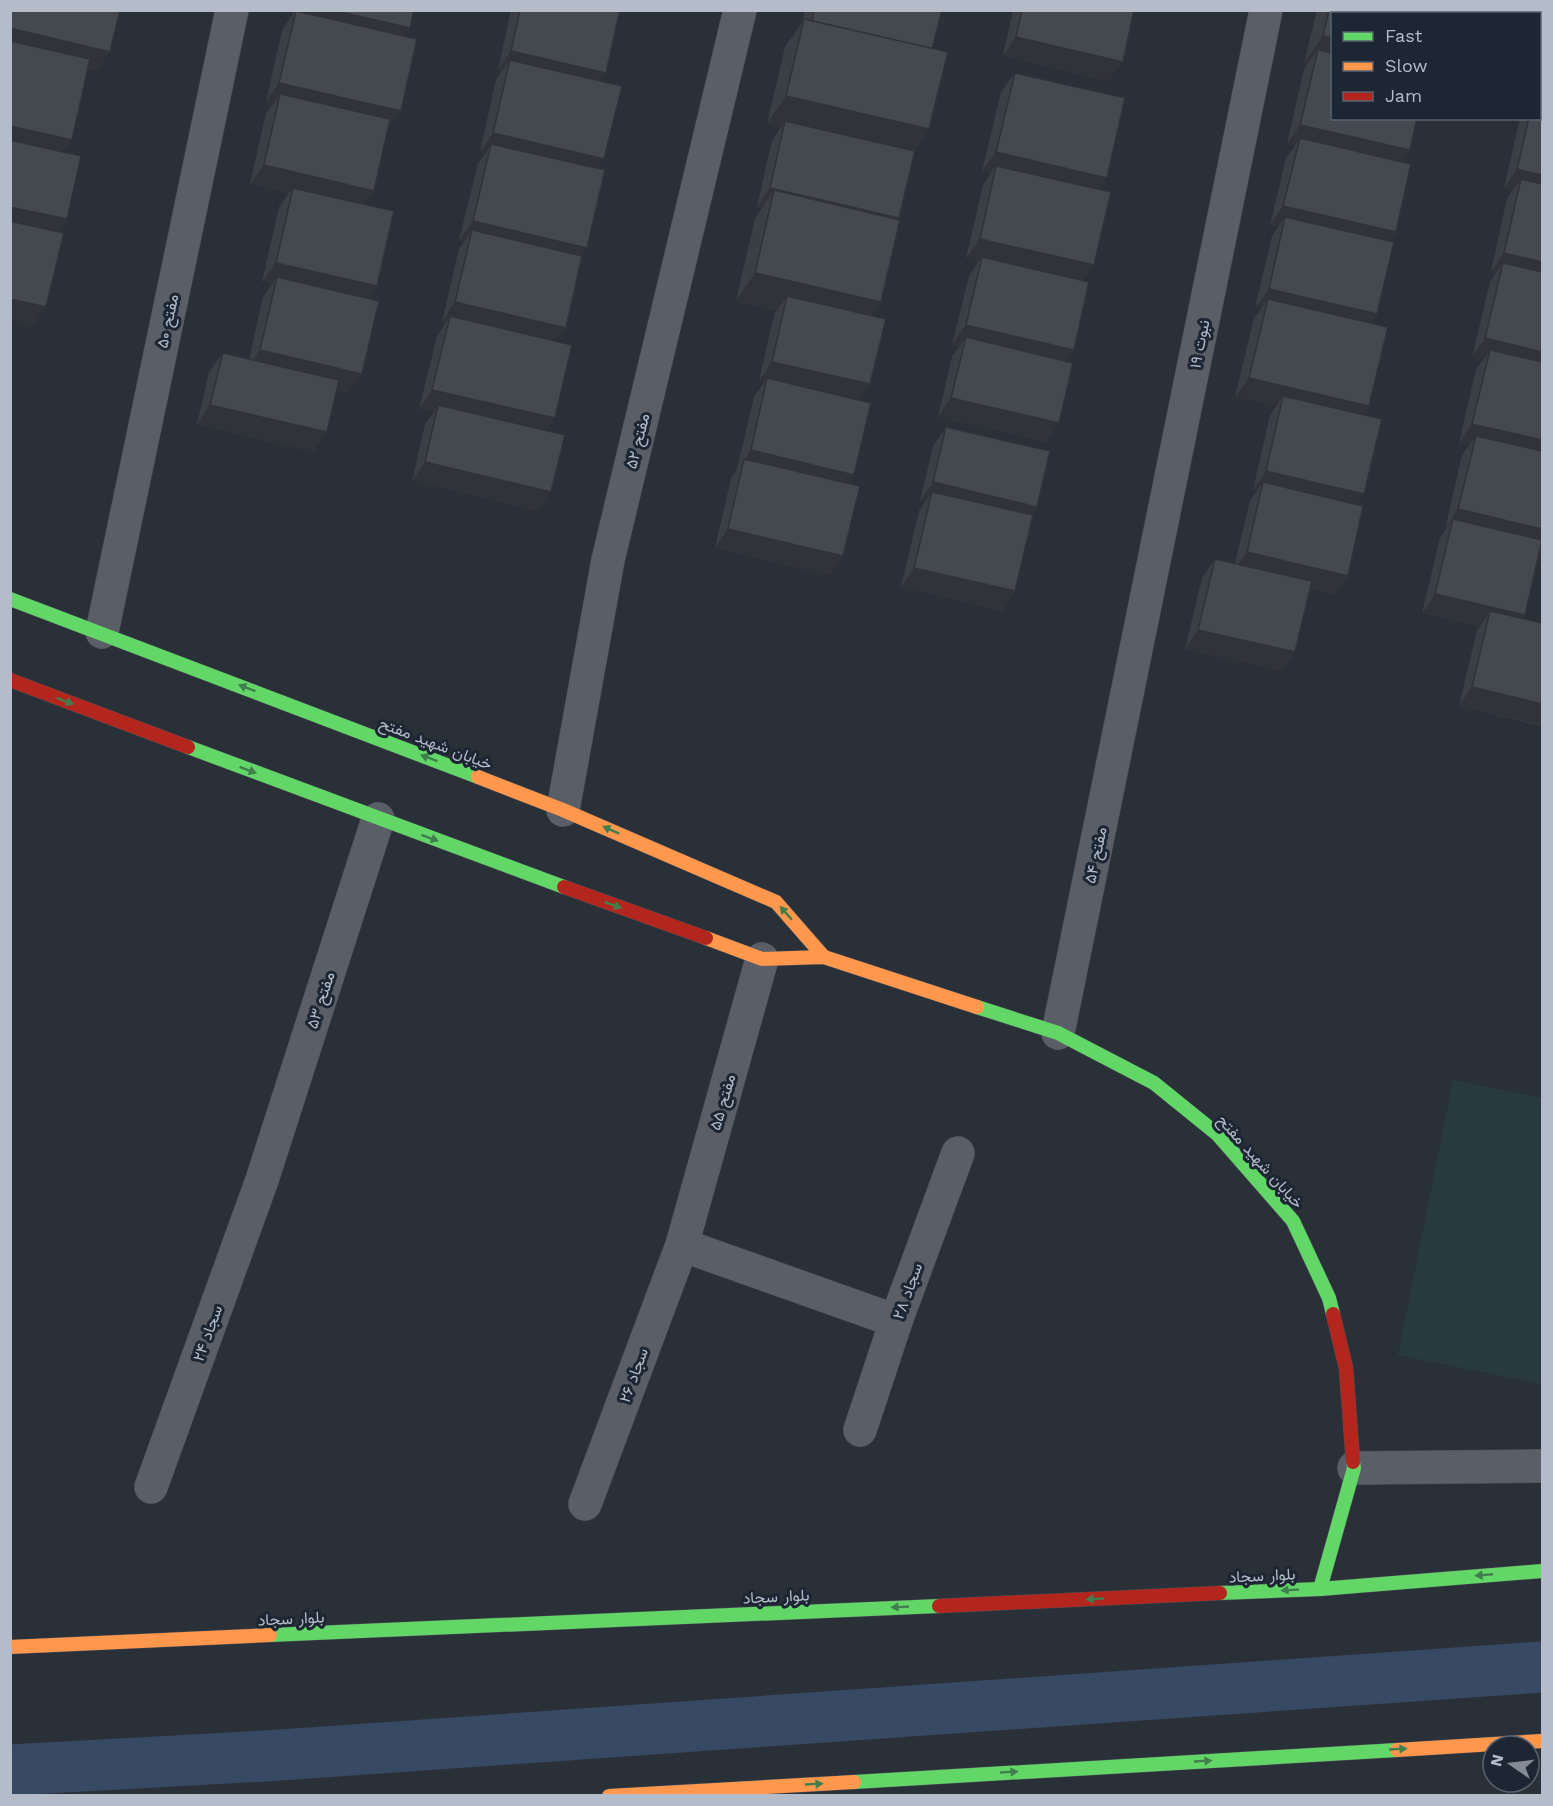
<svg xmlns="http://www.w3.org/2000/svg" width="1553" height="1806" viewBox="0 0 1553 1806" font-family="'Work Sans',Vazirmatn,sans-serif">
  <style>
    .green { fill: #273a3e }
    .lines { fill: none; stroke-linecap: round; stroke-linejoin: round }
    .canal { stroke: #384963; stroke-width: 51 }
    .street-casing { stroke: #484c53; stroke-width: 34 }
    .fast-casing { stroke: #484c53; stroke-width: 15 }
    .slow-casing { stroke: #484c53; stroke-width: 15 }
    .jam-casing { stroke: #484c53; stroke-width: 15 }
    .street { stroke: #5a5e66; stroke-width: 33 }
    .fast { stroke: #63d668; stroke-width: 14 }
    .slow { stroke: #ff974d; stroke-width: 14 }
    .jam { stroke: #b3261e; stroke-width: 14 }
    .wall { fill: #3a3f45 }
    .shaded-wall { fill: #303338 }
    .building { fill: #444950; stroke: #303338; stroke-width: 1.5 }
    .oneway { fill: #407e4e }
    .labels { text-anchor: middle; stroke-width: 6; stroke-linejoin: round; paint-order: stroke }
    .street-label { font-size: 16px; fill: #b4bcc9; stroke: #1d2633 }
  </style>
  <rect width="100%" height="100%" fill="#2a3038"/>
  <path class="green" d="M1453,1080l89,18v286l-144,-29z"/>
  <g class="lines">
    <path class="canal" d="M10,1770l256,-14 1276,-89"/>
    <g class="street-casing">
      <g id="street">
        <path d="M102,632l130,-622"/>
        <path d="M563,810l45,-250 132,-550"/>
        <path d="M1058,1033l208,-1023"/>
        <path d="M682,1245l214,76"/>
        <path d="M860,1430l36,-109 62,-168"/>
        <path d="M1354,1468l188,-2"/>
        <path d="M151,1487l111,-307 116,-361"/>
        <path d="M585,1504l97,-259 80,-286"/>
      </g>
    </g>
    <g class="fast-casing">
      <g id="fast">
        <path d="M10,599l468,178"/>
        <path d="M188,747l376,140"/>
        <path d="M977,1007l81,26 96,50 63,51 76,87 36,77 4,16"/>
        <path d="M1320,1589l34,-121 -1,-6"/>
        <path d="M1220,1593l100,-4 222,-18"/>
        <path d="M270,1635l669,-29"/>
        <path d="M854,1782l543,-32"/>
      </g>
    </g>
    <g class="slow-casing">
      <g id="slow">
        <path d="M478,777l85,33 213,92 48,55"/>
        <path d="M706,938l56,21 62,-2 153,50"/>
        <path d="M10,1647l260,-12"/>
        <path d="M1397,1750l145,-9"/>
        <path d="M609,1796l245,-14"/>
      </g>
    </g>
    <g class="jam-casing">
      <g id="jam">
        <path d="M10,680l178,67"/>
        <path d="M564,887l142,51"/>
        <path d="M1333,1314l13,54 7,94"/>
        <path d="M939,1606l281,-13"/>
      </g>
    </g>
    <use href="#street" class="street"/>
    <use href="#fast" class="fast"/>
    <use href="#slow" class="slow"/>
    <use href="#jam" class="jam"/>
  </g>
  <g class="wall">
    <path d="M294,10h120l-10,26 -16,93 -23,76 3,93 -20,95 -11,-3 -23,62 -117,-28 12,-52 14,-19 26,6 14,-62 9,-13 -10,-2 17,-75 10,-14 -39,-9 16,-71 7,-9 -7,-2 16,-72 11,-16z"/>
    <path d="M511,10h109l-20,71 -2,88 -11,79 -5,7 -16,73 -10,13 -18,170 -126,-30 13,-57 9,-12 -15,-3 18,-73 9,-14h-4l17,-73 5,-7 -5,-2 19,-77 7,-9 -5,-2 16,-73 6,-8 -4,-1z"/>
    <path d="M805,10h137l-10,39 -18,102 -33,151 -10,13 -23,168 -5,73 -13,19 -115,-27 16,-70 6,-9 17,-72 10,-15 -5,-1 15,-66 3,-5 -41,-9 19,-83 7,-10 -5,-1 15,-67 9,-13 -14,-3 18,-77 17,-24z"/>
    <path d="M1013,10h121l-25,71 -106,-25z"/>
    <path d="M1317,10h140l-125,4 70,148 -25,152 -7,9 -6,91v80l-7,10 -9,72 -14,19 -24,-6 -15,63 -13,19 -97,-22 17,-71 13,-19 20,4 15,-62 7,-10 -4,-1 17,-75 6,-9 -41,-9 19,-79 7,-9 -6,-1 17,-72 6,-9 -8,-2 16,-67 9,-12 -8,-2 17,-75 3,-5 -3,-1z"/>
    <path d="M1542,42v510l-2,-1 -15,64 -3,4 20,107 -83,-20 18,-76 3,-3 -58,-14 18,-75 6,-9h-1l17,-74 7,-10 -10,-2 17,-74 7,-9 -11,-3 18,-75 6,-9 -5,-1 16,-74 6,-8 -9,-2 16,-70h19v-65z"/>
    <path d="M1015,73l84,116 -5,76 -11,16 -17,80 -20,81 -108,-25 14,-61 8,-10 -8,-1 17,-69 10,-15 -13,-3 17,-73 8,-12 -9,-2 19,-79z"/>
    <path d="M946,427l85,88 -16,76 -13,20 -101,-24 18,-76 6,-9 -5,-1 13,-55z"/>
  </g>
  <g class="shaded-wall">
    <path d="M300,10h32l78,18 -14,20 -103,-28z"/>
    <path d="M10,28l100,24 -13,19 -87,-21z"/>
    <path d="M1323,36l9,2v32l-14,-20 -11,14 -3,-1z"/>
    <path d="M1016,37l107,25 -14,19 -106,-25z"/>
    <path d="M511,51l95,22 -13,19 -83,-32 -8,11 -4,-1z"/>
    <path d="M279,83l122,28 -14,19 -107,-36 -7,10 -7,-2z"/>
    <path d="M1541,86h1v23l-3,-1v-20z"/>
    <path d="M786,96l143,33 -19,28 -125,-36 -4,6 -14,-3z"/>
    <path d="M1300,125l110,25 -13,19 -97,-31 -5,8 -8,-2z"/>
    <path d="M10,126l62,14 -14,19 -48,-11z"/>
    <path d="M493,133l111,26 -13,19 -100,-34 -6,10 -5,-2z"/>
    <path d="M996,152l111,26 -13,19 -98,-31 -5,7 -9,-2z"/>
    <path d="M264,165l110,26 -13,19 -68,-22 -4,5 -39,-9z"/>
    <path d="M1517,169l25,6v22l-21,-18 -8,11 -9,-2z"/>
    <path d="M770,188l129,30 -13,19 -112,-47 -12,18 -5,-1z"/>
    <path d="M1283,206l113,26 -14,19 -97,-34 -7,10 -8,-2z"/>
    <path d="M10,207l57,12 -14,20 -43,-10z"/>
    <path d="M473,221l114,27 -13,19 -102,-37 -8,12 -5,-2z"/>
    <path d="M980,239l114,26 -13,19 -99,-27 -3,4 -13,-3z"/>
    <path d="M1504,253l38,9v22l-39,-21 -7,10 -5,-1z"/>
    <path d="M276,263l101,23 -13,19 -87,-28 -5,7 -10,-2z"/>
    <path d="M755,273l126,29 -20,28 -74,-34 -10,14 -41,-9z"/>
    <path d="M1269,289l108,25 -14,19 -95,-34 -7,10 -6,-1z"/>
    <path d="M10,299l36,8 -13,19 -23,-5z"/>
    <path d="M455,302l111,26 -14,19 -102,-31 -4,6h-4z"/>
    <path d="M966,325l108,25 -14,19 -94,-32 -6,9 -8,-1z"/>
    <path d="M1485,338l57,14v22l-52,-24 -7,10 -11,-3z"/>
    <path d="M260,350l102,24 -14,19 -101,-24z"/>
    <path d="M772,362l98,22 -13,19 -90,-25 -3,4 -5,-1z"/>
    <path d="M1249,378l120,28 -13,19 -73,-29 -7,10 -41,-9z"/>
    <path d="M432,390l123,28 -14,19 -103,-32 -4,7 -15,-3z"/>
    <path d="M951,398l108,25 -13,19 -108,-25z"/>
    <path d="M210,405l117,27 -13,20 -117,-28z"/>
    <path d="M1472,424l70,16v23l-66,-27 -7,9 -10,-2z"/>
    <path d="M751,450l103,25 -13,19 -97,-34z"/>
    <path d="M425,462l126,30 -13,19 -126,-30z"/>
    <path d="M1266,471l98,23 -13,19 -88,-31 -6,9 -4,-1z"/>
    <path d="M933,482l104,25 -13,19 -92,-34 -7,10 -5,-1z"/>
    <path d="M1458,509l84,20v23l-91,-22 2,-11 -7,10h-1z"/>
    <path d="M728,529l115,27 -13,19 -115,-27z"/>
    <path d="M1247,552l101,24 -14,19 -101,-24z"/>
    <path d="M914,568l101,23 -13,20 -101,-24z"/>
    <path d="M1435,594l90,21 -14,19 -21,-23 -10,16 -58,-14z"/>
    <path d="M1198,630l97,22 -13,19 -97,-22z"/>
    <path d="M1472,687l70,17v21l-83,-19z"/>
  </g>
  <g class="building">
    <path d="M10,10h110l-10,42 -100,-24z"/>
    <path d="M332,10h82l-4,18z"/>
    <path d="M520,10h100l-14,63 -95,-22z"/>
    <path d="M814,10h128l-10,39 -120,-28z"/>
    <path d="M1022,10h112l-11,52 -107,-25z"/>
    <path d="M1329,10h128l-1,4h-124v24l-9,-2z"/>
    <path d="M296,11l121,28 -16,72 -122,-28z"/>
    <path d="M804,19l144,33 -19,77 -143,-33z"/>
    <path d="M10,41l80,18 -18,81 -62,-14z"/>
    <path d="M1318,50l14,3v65h85l-7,32 -110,-25z"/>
    <path d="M510,60l112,26 -18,73 -111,-26z"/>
    <path d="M1015,73l110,25 -18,80 -111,-26z"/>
    <path d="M280,94l110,25 -16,72 -110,-26z"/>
    <path d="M1539,97h3v78l-25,-6 12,-51h10z"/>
    <path d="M785,121l130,30 -16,67 -129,-30z"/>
    <path d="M1300,138l111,26 -15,68 -113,-26z"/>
    <path d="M10,140l71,16 -14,63 -57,-12z"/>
    <path d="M491,144l114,26 -18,78 -114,-27z"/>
    <path d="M996,166l115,26 -17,73 -114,-26z"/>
    <path d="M1521,179l21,5v78l-38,-9z"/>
    <path d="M293,188l101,23 -17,75 -101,-23z"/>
    <path d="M774,190l126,30 -19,82 -126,-29z"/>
    <path d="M1285,217l109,25 -17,72 -108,-25z"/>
    <path d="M10,221l54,12 -18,74 -36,-8z"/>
    <path d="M472,230l110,26 -16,72 -111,-26z"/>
    <path d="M982,257l107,25 -15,68 -108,-25z"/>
    <path d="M1503,263l39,9v80l-57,-14z"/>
    <path d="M277,277l102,24 -17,73 -102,-24z"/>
    <path d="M787,296l99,23 -16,65 -98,-22z"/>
    <path d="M1268,299l120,28 -19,79 -120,-28z"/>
    <path d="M450,316l122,29 -17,73 -123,-28z"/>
    <path d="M966,337l107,26 -14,60 -108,-25z"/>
    <path d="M1490,350l52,12v78l-70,-16z"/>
    <path d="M223,353l116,27 -12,52 -117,-27z"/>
    <path d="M767,378l104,25 -17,72 -103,-25z"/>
    <path d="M1283,396l99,23 -18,75 -98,-23z"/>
    <path d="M438,405l127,30 -14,57 -126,-30z"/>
    <path d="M946,427l104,24 -13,56 -104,-25z"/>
    <path d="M1476,436l66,15v78l-84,-20z"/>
    <path d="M744,459l116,27 -17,70 -115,-27z"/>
    <path d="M1263,482l100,24 -15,70 -101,-24z"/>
    <path d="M932,492l101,23 -18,76 -101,-23z"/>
    <path d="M1453,519l89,21 -17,75 -90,-21z"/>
    <path d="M1215,559l97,22 -17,71 -97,-22z"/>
    <path d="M1490,611l52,12v81l-70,-17z"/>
  </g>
  <defs><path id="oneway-solid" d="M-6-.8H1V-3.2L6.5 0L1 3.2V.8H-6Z" transform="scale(1.5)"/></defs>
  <g class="oneway">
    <use href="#oneway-solid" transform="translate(247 688) rotate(-159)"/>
    <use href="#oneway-solid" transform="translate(65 701) rotate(21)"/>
    <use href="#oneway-solid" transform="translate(429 758) rotate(-159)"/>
    <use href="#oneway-solid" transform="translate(248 770) rotate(21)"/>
    <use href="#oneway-solid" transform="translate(611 830) rotate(-156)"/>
    <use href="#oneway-solid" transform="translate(430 838) rotate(20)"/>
    <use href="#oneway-solid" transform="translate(613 905) rotate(20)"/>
    <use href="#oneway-solid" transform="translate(786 913) rotate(-131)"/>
    <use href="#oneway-solid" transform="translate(1484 1575) rotate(175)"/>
    <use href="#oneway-solid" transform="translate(1290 1590) rotate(177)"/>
    <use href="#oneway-solid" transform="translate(1095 1599) rotate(177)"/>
    <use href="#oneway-solid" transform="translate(900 1607) rotate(177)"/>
    <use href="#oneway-solid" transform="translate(1398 1749) rotate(-3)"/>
    <use href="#oneway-solid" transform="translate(1203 1761) rotate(-3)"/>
    <use href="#oneway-solid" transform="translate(1009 1772) rotate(-3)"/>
    <use href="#oneway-solid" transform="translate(814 1784) rotate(-3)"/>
  </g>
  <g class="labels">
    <g class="street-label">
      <text transform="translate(167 321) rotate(-78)" y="6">مفتح ۵۰</text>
      <text transform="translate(1199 344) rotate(-79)" y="6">نبوت ۱۹</text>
      <text transform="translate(637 441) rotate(-76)" y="6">مفتح ۵۲</text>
      <text transform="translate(436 743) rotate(21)" y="6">خیابان شهید مفتح</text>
      <text transform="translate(1095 855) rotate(-78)" y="6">مفتح ۵۴</text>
      <text transform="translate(320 1000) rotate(-72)" y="6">مفتح ۵۳</text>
      <text transform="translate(722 1102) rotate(-74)" y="6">مفتح ۵۵</text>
      <text transform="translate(1261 1161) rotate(48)" y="6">خیابان شهید مفتح</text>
      <text transform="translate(907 1291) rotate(-70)" y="6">سجاد ۲۸</text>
      <text transform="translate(207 1333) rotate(-70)" y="6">سجاد ۲۴</text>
      <text transform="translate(633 1375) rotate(-70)" y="6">سجاد ۲۶</text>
      <text transform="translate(1262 1575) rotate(-3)" y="6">بلوار سجاد</text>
      <text transform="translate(776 1596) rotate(-3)" y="6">بلوار سجاد</text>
      <text transform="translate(291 1618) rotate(-3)" y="6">بلوار سجاد</text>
    </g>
  </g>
  <rect width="1553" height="1806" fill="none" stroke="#b4bcc9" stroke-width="24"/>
  <rect x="1331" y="12" width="210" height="108" fill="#1d2633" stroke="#59626f" stroke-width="1.5"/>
  <rect x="1343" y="32" width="30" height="9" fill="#63d668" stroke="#59626f" stroke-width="1.5"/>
  <text x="1385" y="42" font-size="18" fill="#b4bcc9">Fast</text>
  <rect x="1343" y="62" width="30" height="9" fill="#ff974d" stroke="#59626f" stroke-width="1.5"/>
  <text x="1385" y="72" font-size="18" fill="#b4bcc9">Slow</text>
  <rect x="1343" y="92" width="30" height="9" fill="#b3261e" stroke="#59626f" stroke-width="1.5"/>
  <text x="1385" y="102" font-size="18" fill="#b4bcc9">Jam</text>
  <g transform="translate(1511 1764) rotate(284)"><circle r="28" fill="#1d2633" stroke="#59626f" stroke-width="1.5"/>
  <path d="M0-4.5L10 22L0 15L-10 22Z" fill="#848b96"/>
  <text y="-9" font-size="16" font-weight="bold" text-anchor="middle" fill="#b4bcc9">N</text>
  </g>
</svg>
